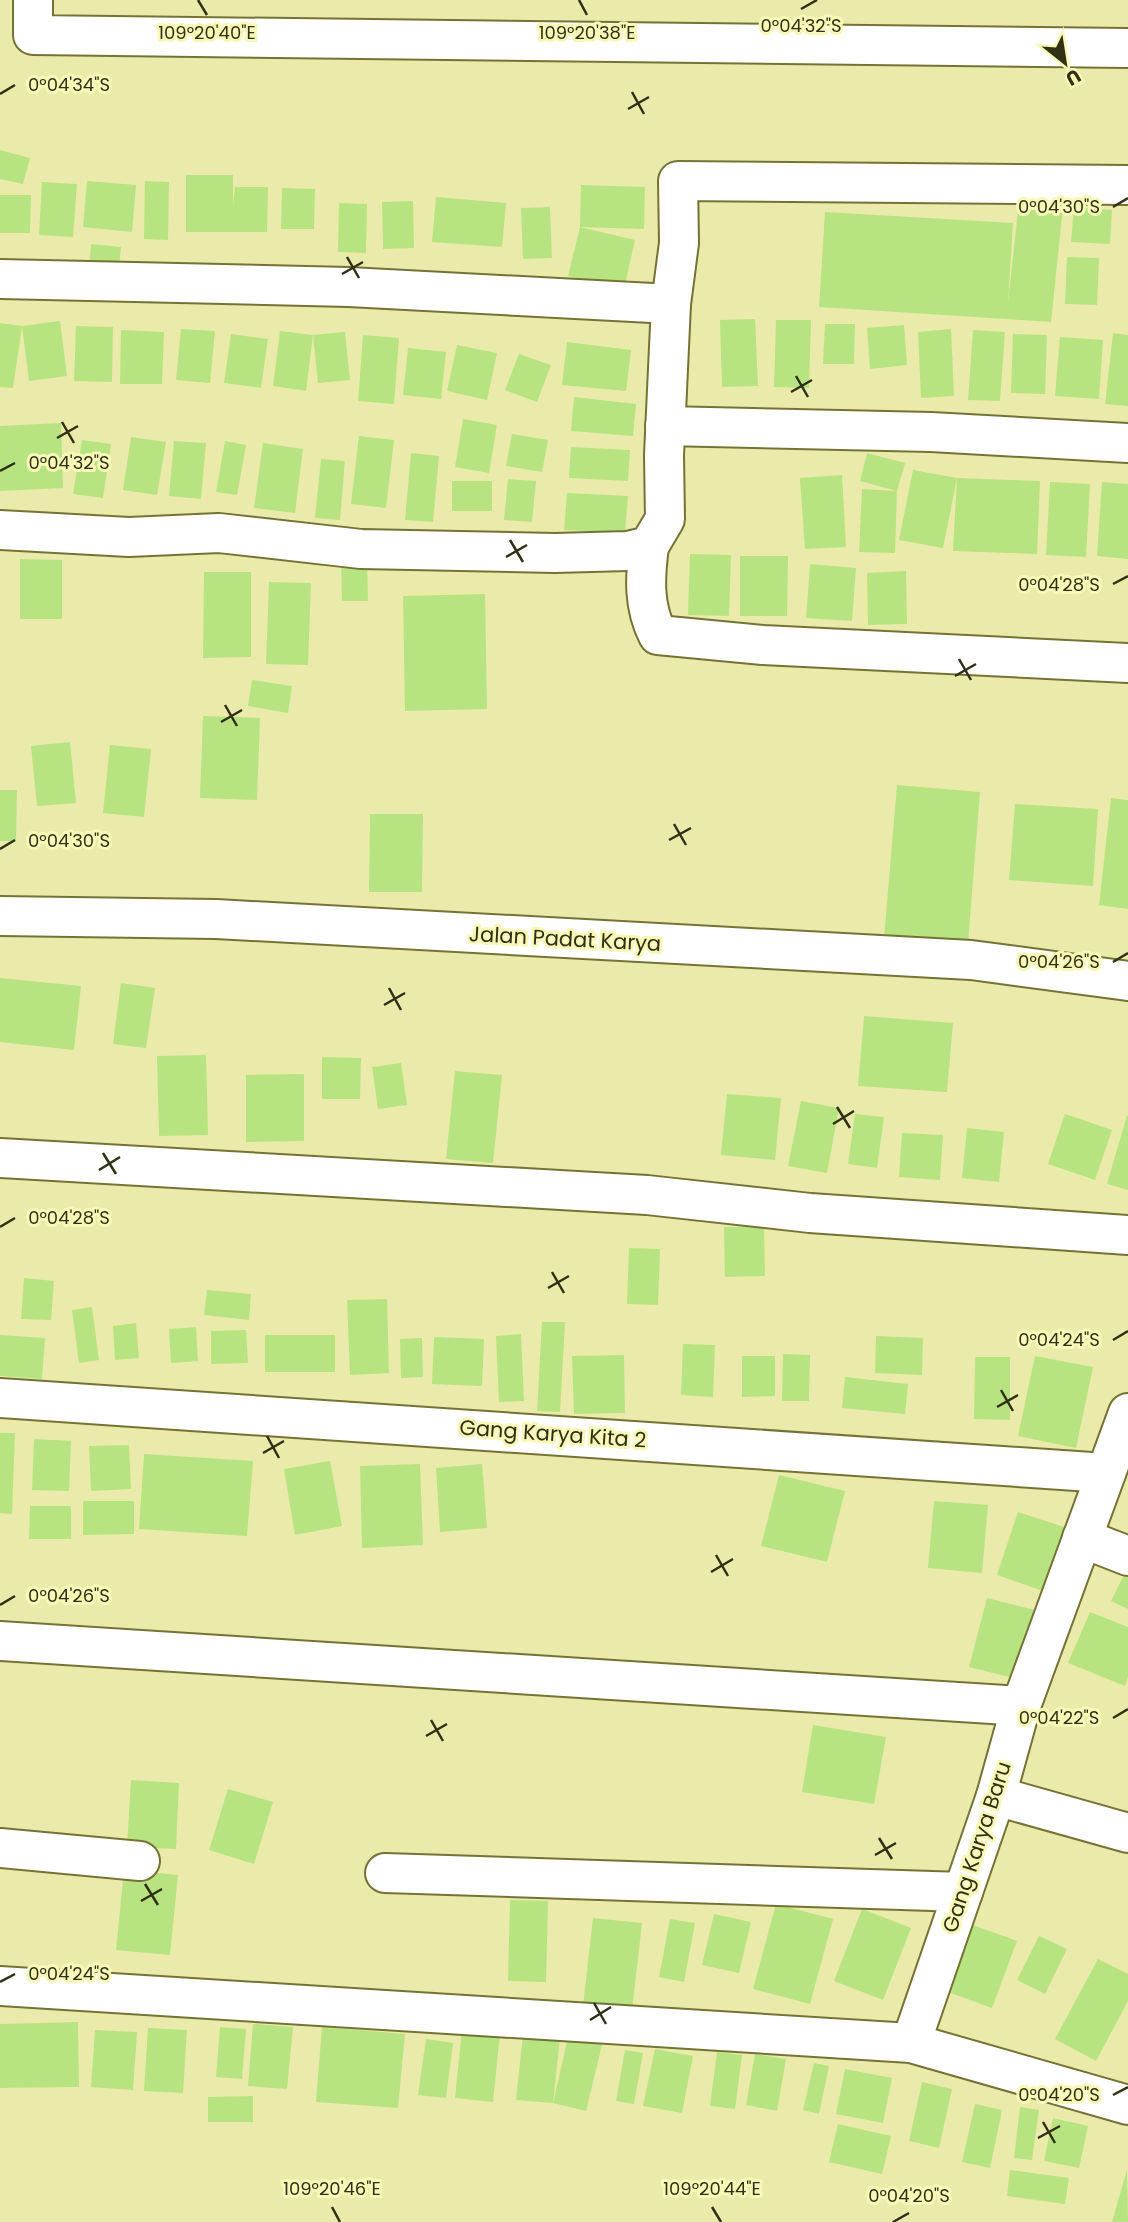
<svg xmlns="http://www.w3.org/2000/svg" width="1128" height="2222" viewBox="0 0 1128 2222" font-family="Poppins,sans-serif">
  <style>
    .building { fill: #b8e381 }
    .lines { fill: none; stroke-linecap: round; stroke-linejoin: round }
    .minor-casing { stroke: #747335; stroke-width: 42 }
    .minor { stroke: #fff; stroke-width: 38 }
    .ticks { fill: none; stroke: #303016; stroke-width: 2.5 }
    .labels { text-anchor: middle; stroke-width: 6; stroke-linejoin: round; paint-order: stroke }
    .street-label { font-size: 21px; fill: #303016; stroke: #f8f8b7 }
    .ticks-label { font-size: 18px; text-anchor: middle; fill: #303016; stroke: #f8f8b7; stroke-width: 6; stroke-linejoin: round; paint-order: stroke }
  </style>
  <rect width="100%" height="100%" fill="#eaebaa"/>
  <g class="building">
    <path d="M0,150l30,8 -7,26 -23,-5z"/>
    <path d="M186,175h47v31l2,-19h33l-1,45h-81z"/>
    <path d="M87,181l49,4 -4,47 -49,-5z"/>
    <path d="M145,181l24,1 -1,58 -24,-1z"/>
    <path d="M42,182l35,2 -4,53 -34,-2z"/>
    <path d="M581,185l64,2 -1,42 -64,-2z"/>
    <path d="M282,188l33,1 -1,40h-33z"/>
    <path d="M0,195h31l-1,38h-30z"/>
    <path d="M436,197l70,6 -4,44 -70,-5z"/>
    <path d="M413,201l1,47 -31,1 -1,-47z"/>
    <path d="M1019,202l44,5 -12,115 -232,-15 6,-95 188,11 -5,80z"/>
    <path d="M339,203l28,1 -1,49 -28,-1z"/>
    <path d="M550,207l2,51 -29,1 -2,-51z"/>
    <path d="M1074,207l38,3 -2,34 -39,-2z"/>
    <path d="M580,227l55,13 -11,49 -56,-13z"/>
    <path d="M91,244l30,3 -3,30 -29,-3z"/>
    <path d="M1067,257l32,1 -2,47 -32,-1z"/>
    <path d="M755,319l3,67 -36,1 -2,-67z"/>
    <path d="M776,320h35l-2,68 -35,-1z"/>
    <path d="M60,321l7,55 -38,5 -7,-55z"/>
    <path d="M0,323l22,3 -9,62 -13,-1z"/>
    <path d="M825,324h30l-1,40h-31z"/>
    <path d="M904,325l3,40 -37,4 -3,-41z"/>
    <path d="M76,326l37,1 -1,55 -38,-1z"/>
    <path d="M181,329l34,2 -5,52 -34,-3z"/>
    <path d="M951,329l3,67 -33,2 -3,-66z"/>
    <path d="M121,330l43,2 -2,52h-42z"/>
    <path d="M973,330l32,2 -5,69 -32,-1z"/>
    <path d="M280,331l33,4 -7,56 -33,-5z"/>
    <path d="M345,332l5,48 -32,3 -5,-48z"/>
    <path d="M1113,333l15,2v71l-23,-2z"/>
    <path d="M231,334l37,5 -7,49 -37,-5z"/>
    <path d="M1013,334l34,1 -2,59 -34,-1z"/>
    <path d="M363,335l36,3 -5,66 -36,-3z"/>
    <path d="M1060,337l43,3 -4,59 -44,-3z"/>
    <path d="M567,342l64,8 -5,41 -64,-6z"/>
    <path d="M457,345l40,8 -10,47 -40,-9z"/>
    <path d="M408,348l38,4 -5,47 -38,-4z"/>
    <path d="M519,354l32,11 -14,37 -32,-12z"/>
    <path d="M574,397l62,7 -3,32 -62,-5z"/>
    <path d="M463,419l34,6 -8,48 -34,-6z"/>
    <path d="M61,423l2,65 -63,3v-65z"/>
    <path d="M512,434l36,6 -6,32 -36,-6z"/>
    <path d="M359,436l35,4 -8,68 -35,-4z"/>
    <path d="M131,437l35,5 -9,53 -34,-5z"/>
    <path d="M82,440l29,4 -8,54 -30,-4z"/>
    <path d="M174,441l32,2 -5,56 -32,-3z"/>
    <path d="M225,441l21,4 -9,50 -21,-3z"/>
    <path d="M263,443l40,6 -8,64 -41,-5z"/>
    <path d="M571,447l59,3 -2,31 -59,-3z"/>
    <path d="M411,453l28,3 -6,66 -28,-2z"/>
    <path d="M867,453l38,10 -8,28 -37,-10z"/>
    <path d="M321,459l24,2 -5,59 -25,-2z"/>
    <path d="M913,470l44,8 83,3 -3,73 -84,-3 4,-73 -14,70 -44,-8z"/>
    <path d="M842,475l4,72 -41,2 -5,-71z"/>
    <path d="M508,479l28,2 -4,41 -28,-2z"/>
    <rect x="452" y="481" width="40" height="30"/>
    <path d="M1050,482l40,2 -4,73 -40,-2z"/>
    <path d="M1102,482l26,2v75l-31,-3z"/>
    <path d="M862,489l35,2 -2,62 -36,-1z"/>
    <path d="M567,493l61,3 -3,37 -61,-3z"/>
    <path d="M690,554l41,1 -2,61 -41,-1z"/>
    <path d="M740,556h48l-1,60h-47z"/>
    <path d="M20,559l42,1v59h-42z"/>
    <path d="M367,561l1,40h-26l-1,-39z"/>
    <path d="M810,564l46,4 -4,53 -46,-3z"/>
    <path d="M906,571l1,53 -39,1 -1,-52z"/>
    <path d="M204,572h47v85l-48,1z"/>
    <path d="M269,582l42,1 -3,82 -42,-1z"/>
    <path d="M485,594l2,115 -82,2 -2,-115z"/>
    <path d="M252,680l40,6 -4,27 -40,-7z"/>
    <path d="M203,716l57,2 -3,82 -57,-2z"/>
    <path d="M70,742l6,61 -39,3 -6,-60z"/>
    <path d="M110,745l41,4 -7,68 -41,-4z"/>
    <path d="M897,785l83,7 -12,152 -84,-6z"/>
    <path d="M0,790h17l-1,51h-16z"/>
    <path d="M1111,798l17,2v109l-29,-4z"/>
    <path d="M1015,804l83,5 -5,77 -84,-6z"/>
    <path d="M370,814h53l-1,78h-53z"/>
    <path d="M0,978l81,8 -7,64 -74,-8z"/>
    <path d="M121,983l34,5 -9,60 -33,-4z"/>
    <path d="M864,1016l89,7 -6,69 -89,-6z"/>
    <path d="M206,1055l2,80 -49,1 -2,-80z"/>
    <path d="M322,1057l39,1 -1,41h-38z"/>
    <path d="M401,1063l6,42 -29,4 -6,-42z"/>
    <path d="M455,1071l47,4 -9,88 -47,-4z"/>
    <path d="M304,1074v67l-58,1v-67z"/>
    <path d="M727,1094l54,4 -6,62 -54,-5z"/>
    <path d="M801,1101l38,7 -12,65 -39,-7z"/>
    <path d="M855,1114l29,3 -7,51 -29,-4z"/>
    <path d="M1065,1114l47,16 -17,50 -47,-16z"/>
    <path d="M1127,1115l1,1v74l-21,-6z"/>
    <path d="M967,1128l37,4 -5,50 -37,-4z"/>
    <path d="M902,1133l41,2 -3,45 -41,-3z"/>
    <path d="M764,1226l1,50 -40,1 -1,-50z"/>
    <path d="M629,1248l31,1 -2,56 -31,-1z"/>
    <path d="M24,1278l30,3 -3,39 -30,-1z"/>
    <path d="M207,1290l44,4 -2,26 -45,-5z"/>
    <path d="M387,1299l2,74 -39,2 -3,-75z"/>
    <path d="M92,1307l7,53 -20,3 -7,-53z"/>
    <path d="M542,1322h23l-5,90 -23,-1z"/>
    <path d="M136,1323l3,35 -24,2 -2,-34z"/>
    <path d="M196,1327l2,34 -27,2 -2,-34z"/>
    <path d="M246,1330l2,33 -37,1v-33z"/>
    <path d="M521,1334l3,67 -25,1 -3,-66z"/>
    <path d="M0,1335l45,3 -3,41 -42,-3z"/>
    <rect x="265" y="1335" width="70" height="37"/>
    <path d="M876,1336l47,2 -1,37 -47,-2z"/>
    <path d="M434,1337l50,2 -2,47 -50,-2z"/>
    <path d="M422,1338l1,39 -22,1 -1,-39z"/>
    <path d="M683,1344l32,1 -2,52 -32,-2z"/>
    <path d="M783,1354l27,1 -1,46h-27z"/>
    <path d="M624,1355l1,58 -51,1 -2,-58z"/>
    <path d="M742,1356h33v40l-33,1z"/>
    <path d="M1035,1356l58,11 -17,81 -58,-12z"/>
    <path d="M975,1357h35v63l-36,-1z"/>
    <path d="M845,1377l63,7 -3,30 -63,-6z"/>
    <path d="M0,1433h15l-3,81 -12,-1z"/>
    <path d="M34,1439l37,2 -2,50 -37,-1z"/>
    <path d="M129,1445l2,44 -40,2 -2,-45z"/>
    <path d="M144,1454l109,7 -6,75 -108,-7z"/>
    <path d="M330,1461l12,65 -47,9 -11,-66z"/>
    <path d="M420,1464l3,81 -61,3 -2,-82z"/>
    <path d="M482,1464l5,64 -47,4 -4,-64z"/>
    <path d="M779,1475l66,16 -18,71 -66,-16z"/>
    <path d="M83,1501h51v33l-51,1z"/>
    <path d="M934,1501l54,4 -6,68 -54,-5z"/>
    <path d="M30,1506h41v33h-42z"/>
    <path d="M1018,1512l49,16 -21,64 -49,-17z"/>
    <path d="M1124,1575l4,2v32l-17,-8z"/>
    <path d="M987,1598l48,12 -18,69 -48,-12z"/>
    <path d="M1090,1612l38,15v50l-3,9 -57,-23z"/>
    <path d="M813,1725l73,12 -12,67 -72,-12z"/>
    <path d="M131,1780l48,3 -3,66 -49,-2z"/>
    <path d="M228,1789l45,13 -19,62 -45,-14z"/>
    <path d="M124,1870l54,5 -8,80 -54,-5z"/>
    <path d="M510,1900l38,1 -2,81 -38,-1z"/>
    <path d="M776,1904l57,15 -23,85 -57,-15z"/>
    <path d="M862,1909l49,19 -28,72 -49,-19z"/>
    <path d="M714,1914l37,8 -12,51 -37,-8z"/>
    <path d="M593,1918l49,5 -10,88 -49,-5z"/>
    <path d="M670,1919l25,4 -11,59 -25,-5z"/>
    <path d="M973,1925l44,16 -25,67 -44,-16z"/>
    <path d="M1039,1936l28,13 -22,45 -28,-14z"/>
    <path d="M1098,1959l30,15v27l-32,60 -41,-22z"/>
    <path d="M78,2022l1,65 -79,1v-64z"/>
    <path d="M253,2024l40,3 -6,62 -39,-3z"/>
    <path d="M220,2027l26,2 -4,50 -26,-2z"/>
    <path d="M322,2027l83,7 -7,74 -82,-6z"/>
    <path d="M148,2028l39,2 -4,63 -39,-2z"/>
    <path d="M462,2029l38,4 -7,69 -38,-4z"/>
    <path d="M95,2030l42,2 -4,58 -42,-3z"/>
    <path d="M569,2033l34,8 -17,70 -33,-8z"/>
    <path d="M523,2034l37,4 -7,65 -37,-3z"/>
    <path d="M426,2039l27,4 -7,55 -28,-3z"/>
    <path d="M655,2049l38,7 -11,57 -39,-7z"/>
    <path d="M625,2050l18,3 -9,51 -18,-3z"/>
    <path d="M717,2052l25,3 -7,54 -25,-3z"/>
    <path d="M755,2054l31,5 -9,52 -31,-6z"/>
    <path d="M814,2063l15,3 -10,48 -16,-4z"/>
    <path d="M845,2069l47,9 -9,45 -47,-9z"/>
    <path d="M922,2082l30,7 -13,59 -30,-7z"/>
    <path d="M253,2096v26h-45v-25z"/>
    <path d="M975,2104l27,6 -12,58 -28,-6z"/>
    <path d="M1020,2107l19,3 -7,50 -18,-2z"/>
    <path d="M1053,2118l35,8 -9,42 -35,-7z"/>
    <path d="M838,2124l53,12 -9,38 -53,-12z"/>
    <path d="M1010,2170l59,8 -4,26 -58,-8z"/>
    <path d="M1127,2170l1,52h-16z"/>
  </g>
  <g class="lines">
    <g class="minor-casing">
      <g id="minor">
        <path d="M33,0v35l1095,13"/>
        <path d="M0,279l349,8 322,17"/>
        <path d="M665,426l266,6 197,11"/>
        <path d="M0,530l129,7 90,-4 142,16 194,4 73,-2 21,-5 16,-27 -1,-64 7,-151 8,-61 -1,-62 450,4"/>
        <path d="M649,546c-4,31 -6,60 9,89l105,10 365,18"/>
        <path d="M0,916l216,3 755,41 157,21"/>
        <path d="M0,1158l647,37 163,18 318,22"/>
        <path d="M0,1398l1106,75"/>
        <path d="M1082,1538l46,18"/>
        <path d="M0,1641l1021,65"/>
        <path d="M996,1796l132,37"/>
        <path d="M0,1848l140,13"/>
        <path d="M385,1873l578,19"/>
        <path d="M0,1986l911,57 217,62"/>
        <path d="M911,2043l85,-247 25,-90 107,-293"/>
      </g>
    </g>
    <use href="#minor" class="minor"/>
  </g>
  <path class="ticks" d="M198,0l9,15M579,0l8,15M801,9l16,-9M632,92l12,22M0,94l15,-9M628,109l21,-12M1113,207l15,-9M347,257l12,21M342,274l21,-12M796,376l12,21M791,392l21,-12M62,422l12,21M57,438l21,-12M0,471l15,-8M510,540l13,22M506,557l21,-12M1113,584l15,-8M959,659l12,21M955,676l21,-12M225,705l12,21M221,722l21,-12M674,824l12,21M669,840l22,-12M0,849l15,-9M1113,962l15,-9M389,988l12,22M384,1005l21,-12M837,1107l13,21M833,1124l21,-13M103,1153l13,21M99,1170l21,-13M0,1227l15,-9M552,1272l12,21M548,1288l21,-12M1113,1340l15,-9M1001,1390l12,21M997,1407l21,-12M267,1436l12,22M263,1453l21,-12M716,1555l12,21M711,1572l22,-13M0,1605l15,-9M1113,1718l15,-9M431,1720l12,21M426,1736l21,-12M879,1838l13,21M875,1855l21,-12M145,1884l13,21M141,1901l21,-12M0,1982l15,-8M594,2003l12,21M590,2020l21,-13M1113,2095l15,-8M1043,2122l12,21M1038,2138l22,-12M332,2207l8,15M712,2207l9,15M893,2222l16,-9"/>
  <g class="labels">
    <g class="street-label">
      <text transform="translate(565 939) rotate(3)" y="7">Jalan Padat Karya</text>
      <text transform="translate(553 1434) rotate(4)" y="7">Gang Karya Kita 2</text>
      <text transform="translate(977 1847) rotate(-72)" y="7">Gang Karya Baru</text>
    </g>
  </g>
  <g class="ticks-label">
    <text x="801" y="32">0°04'32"S</text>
    <text x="207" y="39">109°20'40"E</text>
    <text x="587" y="39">109°20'38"E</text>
    <text x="69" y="91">0°04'34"S</text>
    <text x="1059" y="213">0°04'30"S</text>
    <text x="69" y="469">0°04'32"S</text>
    <text x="1059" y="591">0°04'28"S</text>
    <text x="69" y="847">0°04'30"S</text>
    <text x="1059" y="968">0°04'26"S</text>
    <text x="69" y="1224">0°04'28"S</text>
    <text x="1059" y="1346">0°04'24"S</text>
    <text x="69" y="1602">0°04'26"S</text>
    <text x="1059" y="1724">0°04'22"S</text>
    <text x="69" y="1980">0°04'24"S</text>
    <text x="1059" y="2101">0°04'20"S</text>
    <text x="332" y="2195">109°20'46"E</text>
    <text x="712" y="2195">109°20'44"E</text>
    <text x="909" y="2202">0°04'20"S</text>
  </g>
  <g transform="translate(1065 63) rotate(150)" stroke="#f8f8b7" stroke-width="5" paint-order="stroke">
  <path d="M0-5L12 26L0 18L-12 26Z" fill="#303016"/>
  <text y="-10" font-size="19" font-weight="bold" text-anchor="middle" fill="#303016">U</text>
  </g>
</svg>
